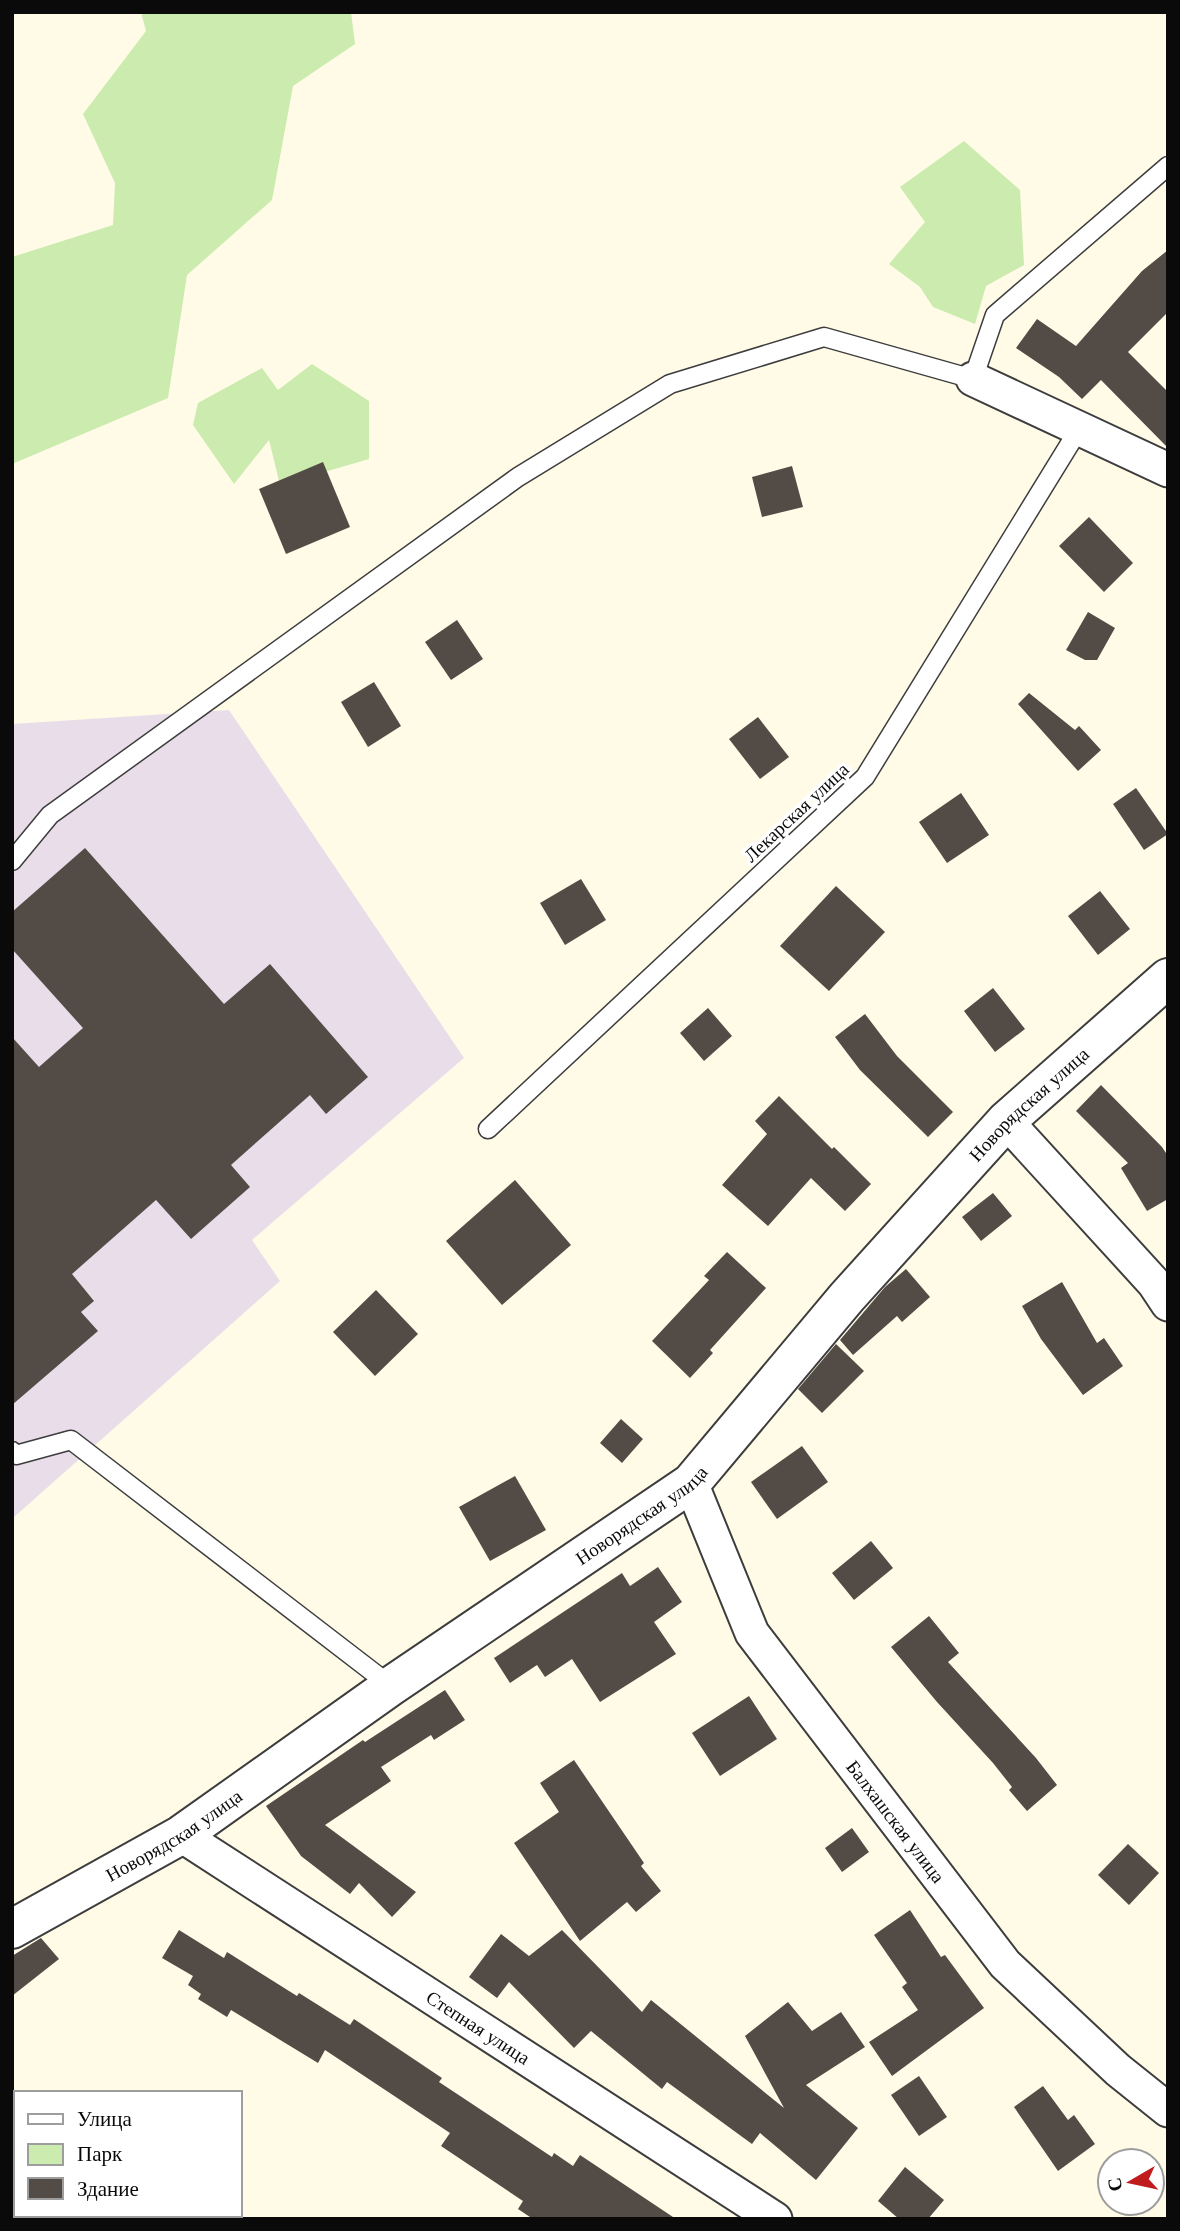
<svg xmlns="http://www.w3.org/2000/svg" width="1180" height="2231" viewBox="0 0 1180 2231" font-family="'Libre Baskerville',serif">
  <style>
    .industrial { fill: #e9ddea }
    .green { fill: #ccebaf }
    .building { fill: #534c46 }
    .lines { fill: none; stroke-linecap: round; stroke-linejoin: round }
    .service-casing { stroke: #3d3d3d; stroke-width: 21 }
    .minor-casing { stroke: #3d3d3d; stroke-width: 37 }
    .tertiary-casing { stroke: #3d3d3d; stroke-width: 42 }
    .service { stroke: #fff; stroke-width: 18 }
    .minor { stroke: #fff; stroke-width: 33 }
    .tertiary { stroke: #fff; stroke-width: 38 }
    .labels { text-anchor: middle; stroke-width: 7; stroke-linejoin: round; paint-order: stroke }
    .street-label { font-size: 19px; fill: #0a0a0a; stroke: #fff }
  </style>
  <rect width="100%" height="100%" fill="#fffbe7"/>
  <path class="industrial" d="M229,710l235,348 -212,182 28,41 -267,237 -1,-794z"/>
  <g class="green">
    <path d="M141,12h210l4,32 -62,42 -21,114 -85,75 -19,123 -156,66v-207l101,-32 2,-42 -32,-69 63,-83z"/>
    <path d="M964,141l56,49 4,75 -38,21 -11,38 -42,-17 -13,-20 -31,-23 36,-42 -25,-35z"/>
    <path d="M312,364l57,37v58l-89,26 -11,-45 -35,44 -41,-59 5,-22 64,-35 16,22z"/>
  </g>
  <g class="building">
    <path d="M1168,250v62l-40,40 40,40v56l-67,-68 -19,19 -23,-22 -43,-29 21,-29 39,27 66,-75z"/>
    <path d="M323,462l27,65 -64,27 -27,-65z"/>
    <path d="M792,466l11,41 -41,10 -10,-40z"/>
    <path d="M1089,517l44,46 -29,29 -45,-46z"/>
    <path d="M1088,612l27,16 -18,32h-12l-19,-10z"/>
    <path d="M457,620l26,39 -32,21 -26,-38z"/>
    <path d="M374,682l27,44 -33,21 -27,-45z"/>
    <path d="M1029,693l46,37 4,-4 22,24 -23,21 -60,-67z"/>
    <path d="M758,717l31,40 -29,22 -31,-40z"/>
    <path d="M1136,788l32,46 -24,16 -31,-46z"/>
    <path d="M961,793l28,42 -42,28 -28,-41z"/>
    <path d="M85,848l139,156 46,-40 98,113 -42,37 -16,-19 -79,70 19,22 -59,52 -35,-39 -84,74 22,27 -13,11 17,19 -86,74v-368l27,30 44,-39 -71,-79v-37z"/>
    <path d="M581,879l25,41 -41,25 -25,-42z"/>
    <path d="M836,886l49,46 -56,59 -49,-45z"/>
    <path d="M1100,891l30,38 -32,26 -30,-39z"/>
    <path d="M993,988l32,41 -30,23 -31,-41z"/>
    <path d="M708,1008l24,28 -28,25 -24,-28z"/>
    <path d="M865,1014l32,42 56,56 -25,25 -68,-67 -25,-33z"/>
    <path d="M1101,1085l61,62 6,9v43l-21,12 -26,-43 7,-5 -52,-52z"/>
    <path d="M779,1096l53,53 2,-2 37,37 -26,27 -34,-33 -43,48 -46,-41 45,-51 -12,-13z"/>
    <path d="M515,1180l56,65 -69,60 -56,-64z"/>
    <path d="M993,1193l19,23 -31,25 -19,-24z"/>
    <path d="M727,1252l39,36 -56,62 3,3 -23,25 -38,-37 57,-61 -5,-4z"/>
    <path d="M906,1269l24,28 -28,25 -5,-6 -44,39 -13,-15 45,-53z"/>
    <path d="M1062,1282l35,61 7,-5 19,28 -40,29 -42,-56 -19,-33z"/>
    <path d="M376,1290l42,44 -43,42 -42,-44z"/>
    <path d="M836,1344l28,27 -42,42 -24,-24z"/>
    <path d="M621,1419l22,20 -21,24 -22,-20z"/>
    <path d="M802,1446l26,36 -51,37 -26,-37z"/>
    <path d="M515,1476l31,54 -56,31 -31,-54z"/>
    <path d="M871,1541l22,27 -39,32 -22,-27z"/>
    <path d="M658,1567l24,35 -28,20 22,32 -76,48 -28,-43 -27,18 -8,-12 -27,18 -16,-25 128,-85 8,13z"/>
    <path d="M929,1616l30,37 -11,9 88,96 21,27 -30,26 -18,-21 3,-3 -19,-24 -56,-61 -46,-55z"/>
    <path d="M445,1690l20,30 -31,20 -3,-5 -50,32 10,14 -66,44 91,67 -24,25 -33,-34 -9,11 -49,-38 -35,-50 97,-66 2,2z"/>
    <path d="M749,1696l28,43 -57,37 -28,-43z"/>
    <path d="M574,1760l70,103 -3,3 20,25 -25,21 -9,-10 -47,39 -66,-98 45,-31 -19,-29z"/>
    <path d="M852,1828l17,24 -27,20 -17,-24z"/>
    <path d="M1128,1844l31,29 -30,32 -31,-30z"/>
    <path d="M910,1910l31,47 4,-2 39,53 -92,68 -23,-34 49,-32 -16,-23 5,-4 -33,-48z"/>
    <path d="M179,1930l45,28 3,-6 70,44 2,-3 51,32 4,-6 88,59 -3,4 113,75 2,-4 19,13 7,-11 96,64h-143l-15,-10 5,-8 -82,-55 9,-13 -125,-83 -7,13 -87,-53 -4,7 -29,-18 3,-5 -13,-9 5,-9 -31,-18z"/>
    <path d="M562,1930l80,82 9,-12 133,108 -39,-72 43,-34 24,29 29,-19 24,35 -59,38 52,43 -42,52 -56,-47 -8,11 -85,-62 -5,7 -71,-58 -17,17 -65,-66 -12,16 -28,-21 32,-43 28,22z"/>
    <path d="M41,1938l18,21 -47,37v-40z"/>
    <path d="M919,2076l28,41 -28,19 -28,-41z"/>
    <path d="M1043,2086l25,34 6,-5 21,29 -37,27 -44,-64z"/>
    <path d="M905,2167l39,33 -16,19h-29l-21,-18z"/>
  </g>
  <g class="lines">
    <g class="service-casing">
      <g id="service">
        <path d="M12,861l38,-46 468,-338 152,-93 154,-47 149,42 22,-64 173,-149"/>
        <path d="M488,1129l377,-352 214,-348"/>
        <path d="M12,1451l4,4 55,-15 320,246"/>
      </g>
    </g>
    <g class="minor-casing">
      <g id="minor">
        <path d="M973,379l195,91"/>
        <path d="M1006,1121l148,162 14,21"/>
        <path id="s1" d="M691,1483l61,150 253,331 113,106 50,40"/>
        <path id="s2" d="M181,1835l594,384"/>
      </g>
    </g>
    <g class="tertiary-casing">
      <g id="tertiary">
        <path id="s3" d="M12,1929l169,-94 210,-149 300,-203 156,-186 159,-176 162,-143"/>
      </g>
    </g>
    <use href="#service" class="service"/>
    <use href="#minor" class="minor"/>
    <use href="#tertiary" class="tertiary"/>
  </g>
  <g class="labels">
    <g class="street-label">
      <text transform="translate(796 812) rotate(-43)" y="7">Лекарская улица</text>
      <text dy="7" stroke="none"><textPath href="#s3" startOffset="1321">Новорядская улица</textPath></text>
      <text dy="7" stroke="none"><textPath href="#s3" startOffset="754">Новорядская улица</textPath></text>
      <text dy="7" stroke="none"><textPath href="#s1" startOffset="399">Балхашская улица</textPath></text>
      <text dy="7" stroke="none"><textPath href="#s3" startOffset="187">Новорядская улица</textPath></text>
      <text dy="7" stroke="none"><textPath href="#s2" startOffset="354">Степная улица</textPath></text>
    </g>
  </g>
  <rect width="1180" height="2231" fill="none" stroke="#0a0a0a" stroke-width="28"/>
  <rect x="14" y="2091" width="228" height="126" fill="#ffffff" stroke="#9d9d9d" stroke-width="2"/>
  <rect x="28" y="2114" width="35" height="10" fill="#ffffff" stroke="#9d9d9d" stroke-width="2"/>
  <text x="77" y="2126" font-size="21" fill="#0a0a0a">Улица</text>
  <rect x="28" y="2144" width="35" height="21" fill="#ccebaf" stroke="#9d9d9d" stroke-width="2"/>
  <text x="77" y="2161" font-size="21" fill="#0a0a0a">Парк</text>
  <rect x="28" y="2178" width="35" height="21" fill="#534c46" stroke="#9d9d9d" stroke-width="2"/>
  <text x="77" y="2196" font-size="21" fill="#0a0a0a">Здание</text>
  <g transform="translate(1131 2182) rotate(261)"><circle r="33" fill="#ffffff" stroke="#9d9d9d" stroke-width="2"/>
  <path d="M0-5L12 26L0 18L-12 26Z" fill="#c01c1d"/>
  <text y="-10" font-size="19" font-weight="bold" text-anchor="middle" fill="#0a0a0a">С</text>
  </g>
</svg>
